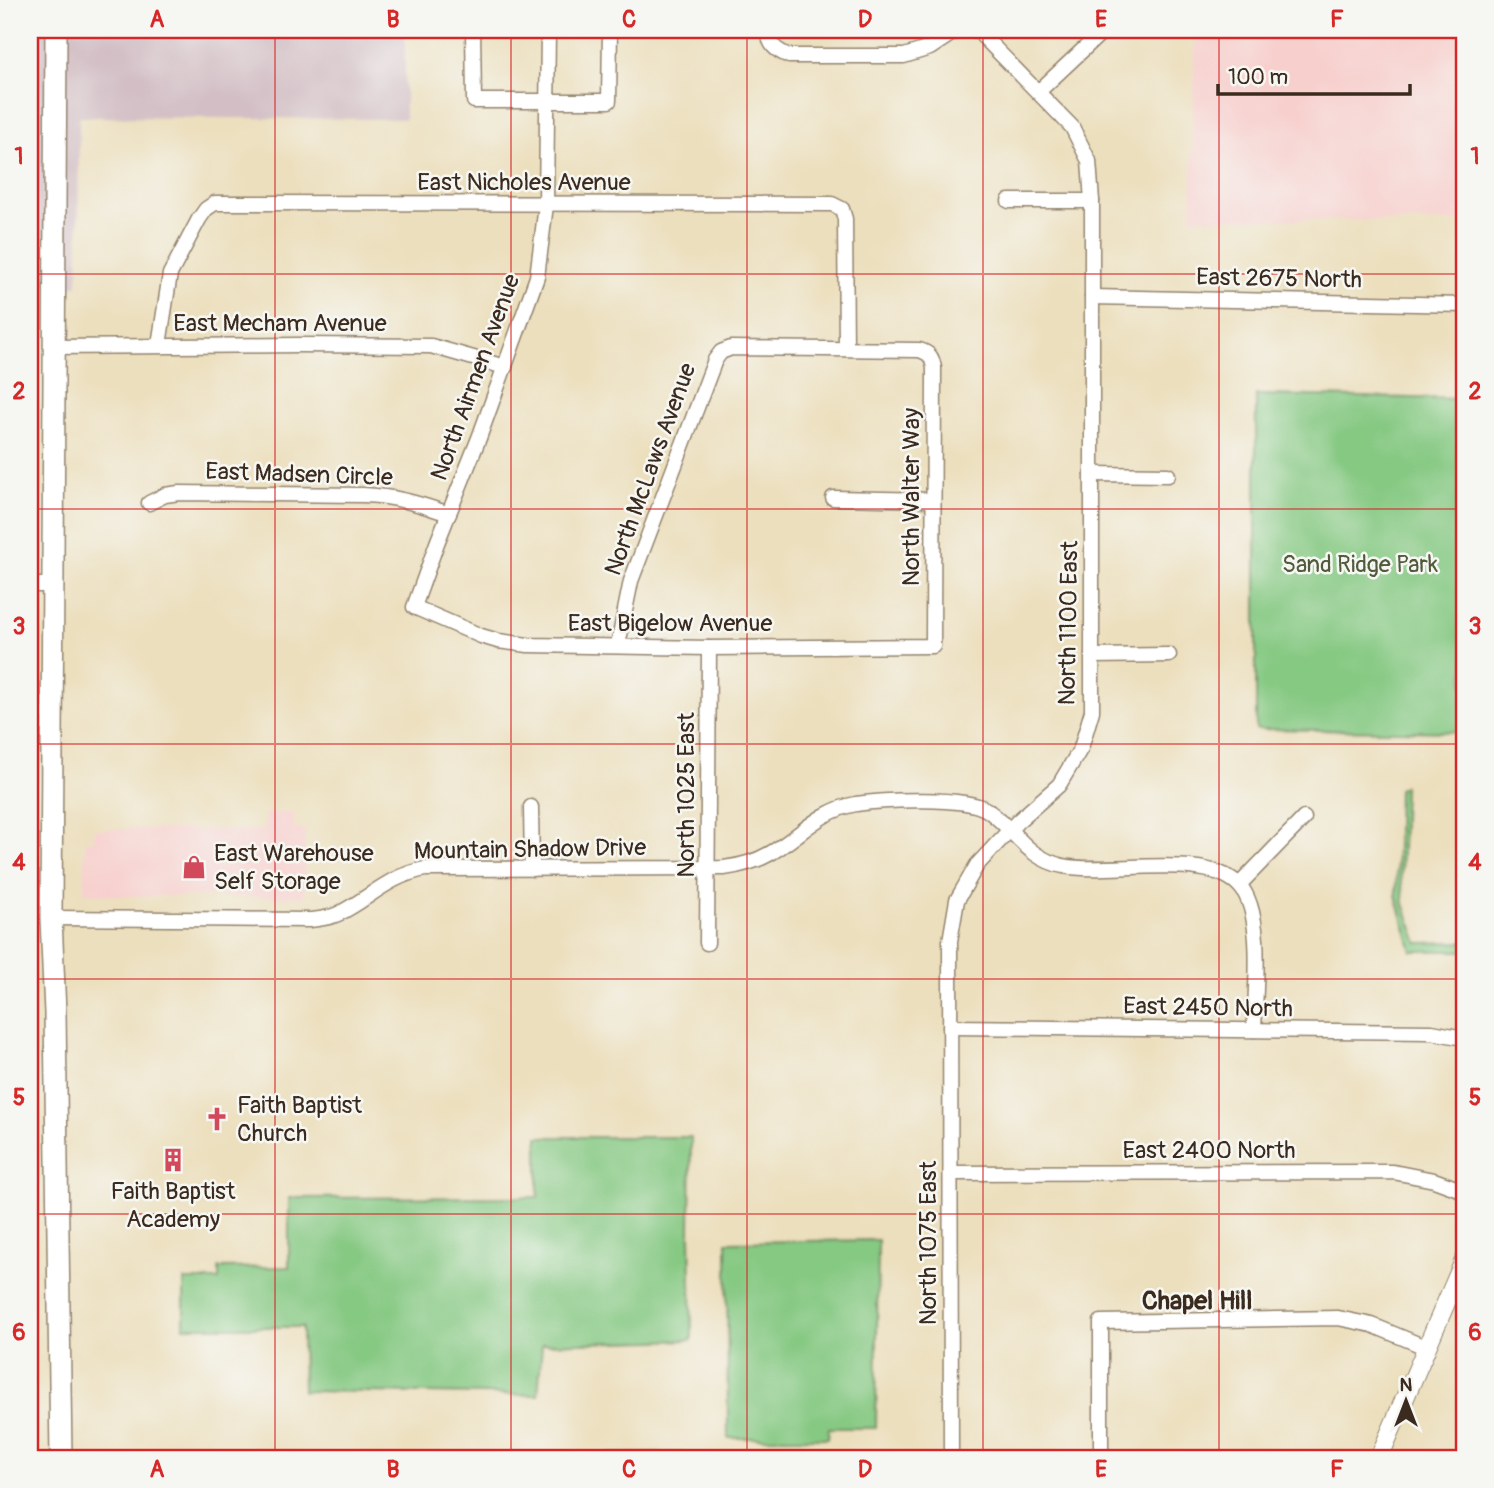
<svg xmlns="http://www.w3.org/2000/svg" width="1494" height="1488" viewBox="0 0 1494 1488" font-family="Pangolin,sans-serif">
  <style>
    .built { fill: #f7d0ce }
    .industrial { fill: #d2bec4 }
    .green { fill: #86c983; stroke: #607a50; stroke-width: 2 }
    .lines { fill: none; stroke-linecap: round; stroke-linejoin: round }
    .minor-casing { stroke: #94846e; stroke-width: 17 }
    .tertiary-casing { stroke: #94846e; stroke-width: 20 }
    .secondary-casing { stroke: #94846e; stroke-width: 24 }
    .minor { stroke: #fff; stroke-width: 14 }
    .tertiary { stroke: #fff; stroke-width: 18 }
    .secondary { stroke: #fff; stroke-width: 21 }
    .grid { fill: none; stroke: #d62828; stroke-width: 2; stroke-opacity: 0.55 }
    .labels { text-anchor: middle; stroke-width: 5; stroke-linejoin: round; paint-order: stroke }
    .street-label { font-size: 24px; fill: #3b2a1e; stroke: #f6f6f2 }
    .park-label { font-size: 24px; fill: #525a3c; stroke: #f6f6f2 }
    .poi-label { font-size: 24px; fill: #3b2a1e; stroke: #f6f6f2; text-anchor: start }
    .neighbourhood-label { font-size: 26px; font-weight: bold; fill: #3b2a1e; stroke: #f6f6f2 }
    .neatline { fill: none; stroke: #d62828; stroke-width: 2.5 }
    .grid-label { font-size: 23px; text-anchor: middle; font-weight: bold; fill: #d62828 }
  </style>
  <rect width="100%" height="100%" fill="#f6f6f2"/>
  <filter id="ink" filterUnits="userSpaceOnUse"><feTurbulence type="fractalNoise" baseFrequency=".0143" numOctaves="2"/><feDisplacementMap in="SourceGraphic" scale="14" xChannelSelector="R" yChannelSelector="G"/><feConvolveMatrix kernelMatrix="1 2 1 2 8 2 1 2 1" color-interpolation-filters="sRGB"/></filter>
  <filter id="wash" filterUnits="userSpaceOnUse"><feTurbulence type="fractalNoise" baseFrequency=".00686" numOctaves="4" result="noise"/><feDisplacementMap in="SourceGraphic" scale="28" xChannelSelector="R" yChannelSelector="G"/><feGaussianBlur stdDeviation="1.57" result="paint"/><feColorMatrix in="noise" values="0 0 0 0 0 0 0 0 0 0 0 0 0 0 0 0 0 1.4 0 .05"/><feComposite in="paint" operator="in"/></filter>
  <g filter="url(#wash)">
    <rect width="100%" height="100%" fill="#ecdfbd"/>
    <g class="built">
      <path d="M1195,30h269v192l-273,-4z"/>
      <path d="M265,813h29v16h11l-1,68 -186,-1 -34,-3 1,-52 9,-1v-11l170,1z"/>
    </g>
    <path class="industrial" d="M30,30h375v89l-326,-2 -1,169 -48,-1z"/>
    <g class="green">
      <path d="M1256,395l208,4v333l-208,-3z"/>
      <path d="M1404,786l-3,91 3,27 14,39 46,-1v9h-52l-16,-56 2,-106z"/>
      <path d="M538,1137h153l-1,97 2,106 -150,4 -4,51 -235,-4 -1,-64h-118v-47h35v-12l70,-1v-69l249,-1z"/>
      <path d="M878,1240l-2,188h-47l-1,10h-100l-1,-196z"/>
      <path d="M692,1453v5h-156v-2z"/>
    </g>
  </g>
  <g filter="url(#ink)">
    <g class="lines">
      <g class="minor-casing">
        <g id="minor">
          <path d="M473,30l1,71h135l1,-71"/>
          <path d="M548,30l-2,175 -9,72 -58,161 -42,105 -23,64 67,29 17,5 30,4 181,3 224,-2 1,-278c-2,-11 -4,-15 -15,-18l-188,-2 -10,4 -6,8 -84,221 -13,64"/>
          <path d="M768,30c1,15 7,20 21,26h115l26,-8 27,-18"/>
          <path d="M1038,92l66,-62"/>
          <path d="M1009,201h83"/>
          <path d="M1092,297l372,8"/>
          <path d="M159,345l11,-71 29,-55 7,-10 9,-6 617,1 10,5 3,10 1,130"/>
          <path d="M53,347l245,-2 133,1 74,21"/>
          <path d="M1092,474l76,1"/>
          <path d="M833,498l100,2"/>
          <path d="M149,503l16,-8 14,-2 184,2c31,1 57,9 86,19"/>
          <path d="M30,585h21"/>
          <path d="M1092,656l77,-1"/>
          <path d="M531,807l1,62"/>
          <path d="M1239,885l65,-67"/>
          <path d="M51,918l260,2c9,-1 19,-2 27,-6 31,-15 50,-38 87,-45l299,-1c16,-2 31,-6 45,-14 31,-17 49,-43 87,-50 26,-4 110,-8 131,6 29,20 39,48 76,56 46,9 143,-15 176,19 26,27 16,108 15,145"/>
          <path d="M707,943l2,-295"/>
          <path d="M950,1027l482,5 32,6"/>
          <path d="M951,1173l442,-1 41,8 30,11"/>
          <path d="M951,1458l-1,-517 7,-41 20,-35 41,-44 41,-36 22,-37 11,-37v-510l-3,-40 -17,-34 -95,-97"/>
          <path d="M1101,1458v-136l237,-4 34,7 53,22"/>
        </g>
      </g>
      <g class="tertiary-casing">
        <path id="tertiary" d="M1379,1458l85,-197"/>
      </g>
      <g class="secondary-casing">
        <path id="secondary" d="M56,30l-5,888 4,95 6,445"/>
      </g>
      <use href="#minor" class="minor"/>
      <use href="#tertiary" class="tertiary"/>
      <use href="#secondary" class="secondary"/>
    </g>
  </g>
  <path class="grid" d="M275,30v1428M511,30v1428M747,30v1428M983,30v1428M1219,30v1428M30,274h1434M30,509h1434M30,744h1434M30,979h1434M30,1214h1434"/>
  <defs>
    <g id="shop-bare" transform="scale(1.89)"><path d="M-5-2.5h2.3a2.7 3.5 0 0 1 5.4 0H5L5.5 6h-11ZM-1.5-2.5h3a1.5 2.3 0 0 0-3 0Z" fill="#d1495b" stroke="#f6f6f2" stroke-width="2.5" paint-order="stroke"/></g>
    <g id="church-bare" transform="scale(1.89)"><path d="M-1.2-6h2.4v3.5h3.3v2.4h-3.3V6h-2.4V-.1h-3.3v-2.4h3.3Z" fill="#d1495b" stroke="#f6f6f2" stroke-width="2.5" paint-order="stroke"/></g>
    <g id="building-bare" transform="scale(1.89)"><path d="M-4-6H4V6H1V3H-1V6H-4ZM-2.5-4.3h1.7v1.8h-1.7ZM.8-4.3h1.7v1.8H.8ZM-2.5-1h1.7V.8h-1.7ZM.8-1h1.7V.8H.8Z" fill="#d1495b" stroke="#f6f6f2" stroke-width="2.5" paint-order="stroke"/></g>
  </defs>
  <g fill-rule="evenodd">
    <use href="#shop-bare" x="194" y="867"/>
    <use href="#church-bare" x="217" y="1119"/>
    <use href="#building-bare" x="173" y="1160"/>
  </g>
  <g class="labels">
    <g class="street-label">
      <text x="524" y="190">East Nicholes Avenue</text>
      <text transform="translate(1279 278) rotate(1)" y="8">East 2675 North</text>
      <text x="280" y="331">East Mecham Avenue</text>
      <text transform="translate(475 377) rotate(-70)" y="8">North Airmen Avenue</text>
      <text transform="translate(650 469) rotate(-70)" y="8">North McLaws Avenue</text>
      <text transform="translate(299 474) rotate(2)" y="8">East Madsen Circle</text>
      <text transform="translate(911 497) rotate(-90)" y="8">North Walter Way</text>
      <text x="670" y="631">East Bigelow Avenue</text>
      <text transform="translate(1068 623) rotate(-89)" y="8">North 1100 East</text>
      <text transform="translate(686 795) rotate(-90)" y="8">North 1025 East</text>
      <text transform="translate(530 849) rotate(-1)" y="8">Mountain Shadow Drive</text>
      <text transform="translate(1208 1007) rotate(1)" y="8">East 2450 North</text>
      <text x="1209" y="1158">East 2400 North</text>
      <text transform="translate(928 1243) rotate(-90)" y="8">North 1075 East</text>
    </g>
    <g class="park-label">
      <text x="1360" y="572">Sand Ridge Park</text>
    </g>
    <g class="poi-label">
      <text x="214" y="861">East Warehouse<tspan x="214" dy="28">Self Storage</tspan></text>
      <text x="237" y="1113">Faith Baptist<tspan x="237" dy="28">Church</tspan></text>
      <text x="173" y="1199" text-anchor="middle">Faith Baptist<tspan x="173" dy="28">Academy</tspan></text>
    </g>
    <g class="neighbourhood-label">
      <text x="1197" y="1309">Chapel Hill</text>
    </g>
  </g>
  <rect width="1494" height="1488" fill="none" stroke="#f6f6f2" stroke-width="77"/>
  <g transform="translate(1406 1401)" stroke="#f6f6f2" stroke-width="5" paint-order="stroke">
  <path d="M0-5L12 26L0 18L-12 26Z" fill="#3b2a1e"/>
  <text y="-10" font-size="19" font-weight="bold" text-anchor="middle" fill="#3b2a1e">N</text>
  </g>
  <path d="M1218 84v10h192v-10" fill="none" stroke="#3b2a1e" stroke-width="3.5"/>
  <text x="1228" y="84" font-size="21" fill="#3b2a1e" stroke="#f6f6f2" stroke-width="5" paint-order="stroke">100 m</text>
  <rect x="38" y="38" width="1418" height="1412" class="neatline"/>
  <g class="grid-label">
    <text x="157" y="27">A</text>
    <text x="393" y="27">B</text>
    <text x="629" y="27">C</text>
    <text x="865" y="27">D</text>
    <text x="1101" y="27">E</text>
    <text x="1337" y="27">F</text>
    <text x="19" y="164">1</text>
    <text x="1475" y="164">1</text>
    <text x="19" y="399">2</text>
    <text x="1475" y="399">2</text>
    <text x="19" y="634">3</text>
    <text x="1475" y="634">3</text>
    <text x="19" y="870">4</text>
    <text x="1475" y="870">4</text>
    <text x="19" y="1105">5</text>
    <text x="1475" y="1105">5</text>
    <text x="19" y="1340">6</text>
    <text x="1475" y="1340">6</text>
    <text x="157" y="1477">A</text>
    <text x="393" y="1477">B</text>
    <text x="629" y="1477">C</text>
    <text x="865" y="1477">D</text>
    <text x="1101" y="1477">E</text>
    <text x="1337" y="1477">F</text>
  </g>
</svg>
